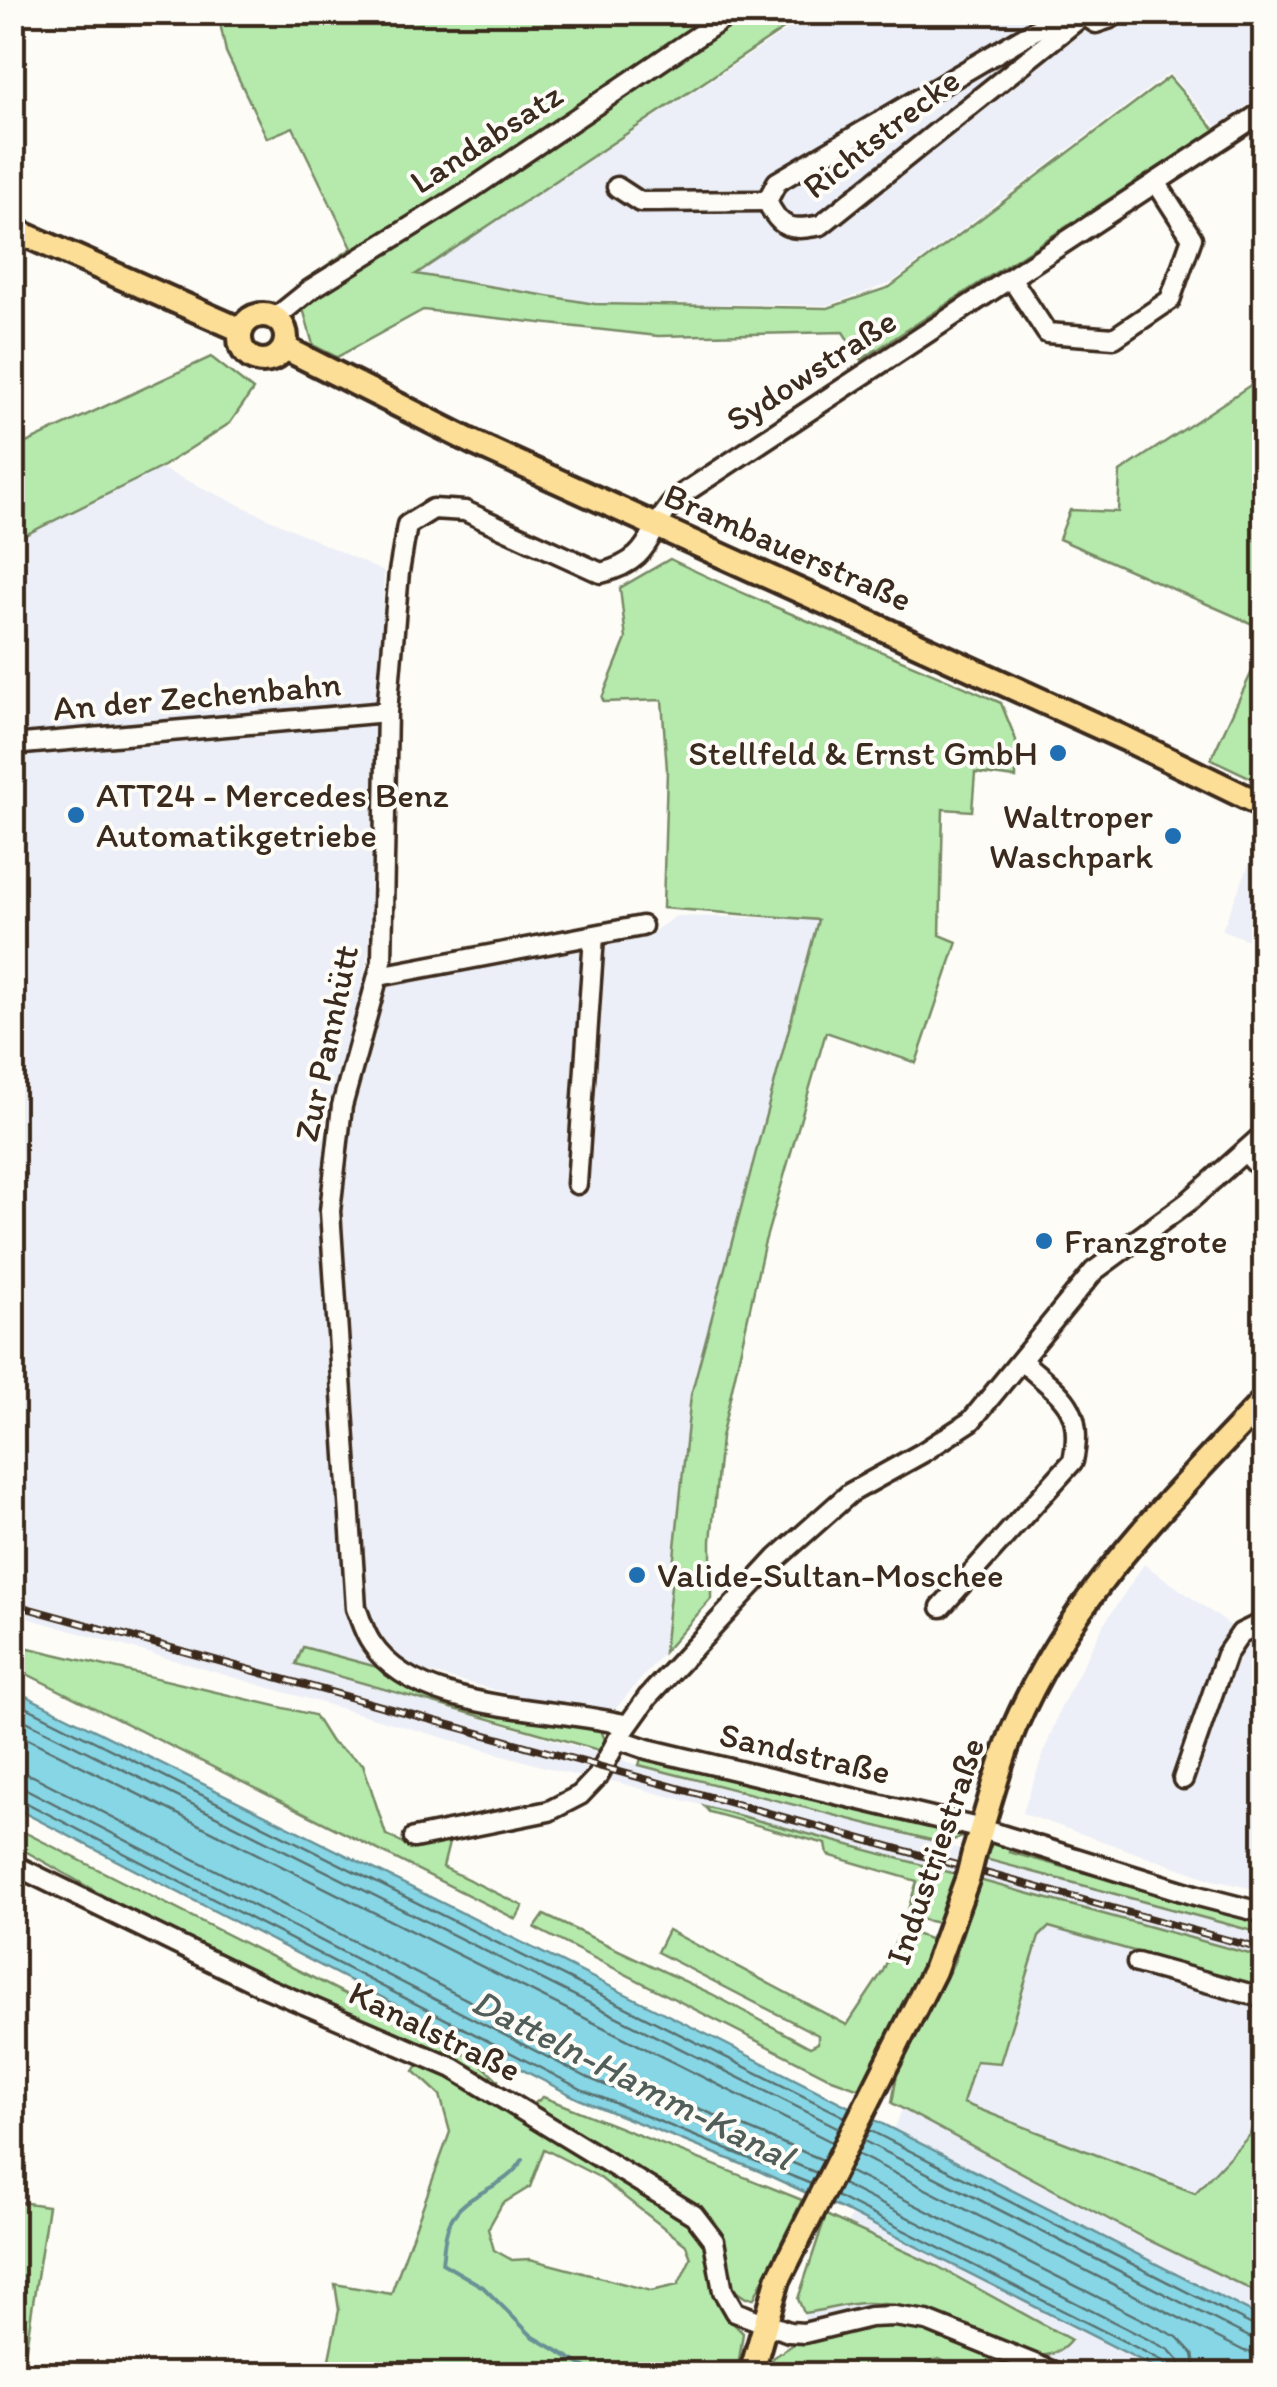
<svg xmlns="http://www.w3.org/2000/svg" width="1277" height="2387" viewBox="0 0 1277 2387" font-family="Itim,sans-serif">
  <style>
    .built { fill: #eceff7 }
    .green { fill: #b5eaac; stroke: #788a65; stroke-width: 2.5; fill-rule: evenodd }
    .water { fill: #87d6e5; stroke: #699195; stroke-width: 2.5 }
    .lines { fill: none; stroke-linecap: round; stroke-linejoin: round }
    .shore { stroke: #596f6e; stroke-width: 2.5 }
    .stream { stroke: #699195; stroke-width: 4 }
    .minor-casing { stroke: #3b2a1e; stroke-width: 25 }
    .major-casing { stroke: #3b2a1e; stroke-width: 30 }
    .minor { stroke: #fdfcf7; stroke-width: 18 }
    .major { stroke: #fdde96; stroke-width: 22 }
    .rail-casing { stroke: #3b2a1e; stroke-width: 8 }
    .rail { stroke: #fdfcf7; stroke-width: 4; stroke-dasharray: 11; stroke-linecap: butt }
    .major-bridge-casing { stroke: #3b2a1e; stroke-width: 30; stroke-linecap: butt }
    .major-bridge { stroke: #fdde96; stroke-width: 22 }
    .poi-dot { fill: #1f6fb2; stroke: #fdfcf7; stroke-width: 4 }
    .labels { text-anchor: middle; stroke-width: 8; stroke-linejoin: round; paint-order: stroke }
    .street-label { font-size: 35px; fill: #3b2a1e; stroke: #fdfcf7 }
    .poi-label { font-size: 35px; fill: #3b2a1e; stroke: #fdfcf7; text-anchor: start }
    .water-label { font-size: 38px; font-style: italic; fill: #525e5a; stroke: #fdfcf7 }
  </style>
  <rect width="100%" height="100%" fill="#fdfcf7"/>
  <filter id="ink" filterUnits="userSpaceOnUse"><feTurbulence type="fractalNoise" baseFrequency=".01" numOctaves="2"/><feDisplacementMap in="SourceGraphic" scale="20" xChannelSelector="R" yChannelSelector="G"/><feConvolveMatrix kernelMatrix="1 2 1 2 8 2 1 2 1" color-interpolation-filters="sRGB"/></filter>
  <g filter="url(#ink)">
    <g class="built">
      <path d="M777,13h487v81l-47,33 -48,-54 -278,210 -62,22 -234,-2 -179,-29 371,-244z"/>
      <path d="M160,468l224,104 -15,374 -6,38h33l252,-49 28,-19 142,3 -127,476 -27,257 -53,62 -100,-20 -100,-26 -34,-1 -73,-20 -7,17 342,101 303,78 63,22 259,69v24l-648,-176 -40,-6 -563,-162 -1,-1072z"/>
      <path d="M1264,828v118l-42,-16z"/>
      <path d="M1144,1564l97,69 23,-11v269l-51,-11 -191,-67 38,-104 44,-85z"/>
      <path d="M1002,1904l262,71v399h-454l-6,-61z"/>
    </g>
    <g class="green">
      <path d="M218,13h556l11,15 -369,246 179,30 233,4 62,-21 279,-210 46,53 -354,230 -18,-28 -185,4 -235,-26 -86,47 -24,-12 -16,-59 55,-38 -59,-121 -26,11 -41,-86z"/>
      <path d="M211,357l42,33 -23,33 -70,45 -147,73v-92z"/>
      <path d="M1264,376v253l-205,-90 11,-29 48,2 2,-40z"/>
      <path d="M670,559c108,53 221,94 331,144l15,37v38l-41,-5 -3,38 -29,-2 -3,126 17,7 -41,121 -90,-31 -62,213 -43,193 -10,103v58l-47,53 27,-257 127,-475 -155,-12 4,-138 -5,-70 -58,2 -2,-4 24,-59 -6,-51z"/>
      <path d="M1264,646v138l-53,-25z"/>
      <path d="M12,1644l302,71 17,27 32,22 23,71 29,14 35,-10 -7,28 80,39 -7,13 -503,-252z"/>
      <path d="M303,1647l74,20 29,20 96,28 90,10 9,5 4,10 -3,11 -306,-87z"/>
      <path d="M643,1752l305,74 19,10 -25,7 -303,-78z"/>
      <path d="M704,1806l256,69 -17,49 -37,-8 11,-35 -89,-26 -2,-11 -117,-32z"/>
      <path d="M12,1826l466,235 20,19 -1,5 -87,-46 -231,-100 -166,-95z"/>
      <path d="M992,1841l18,3 -1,8 255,70v12l-279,-75z"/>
      <path d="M979,1880l285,78v30l-215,-61 -10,10 -39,126 -24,-2 -13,42 232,90 55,-58 14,-58v92l-11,13 11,6v108l-122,-59 -250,-134 5,-29 57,-112z"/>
      <path d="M544,1915l168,79 98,53 8,-4v-8l-161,-83 11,-22 179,95 36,-54 15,-35 15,-3 21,8 -72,149 -30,-11 -297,-151z"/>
      <path d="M421,2061l42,19 224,140 16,18 12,55 10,22 18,18 -6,41h-411l13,-64 -4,-26 56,10 59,-162 -10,-37 -26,-24zM544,2149l55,28 87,68 5,13 -13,27 -27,6 -121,-32 -18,1 -18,-10 -6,-21 14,-25 28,-17z"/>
      <path d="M543,2097l259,103 -48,98h-8l-12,-8 -14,-57 -13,-18 -173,-111z"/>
      <path d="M13,2201l35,5 -26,168h-9z"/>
      <path d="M826,2215l111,51 134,74c-32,43 -102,-16 -135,-26 -20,-6 -50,-11 -70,-11 -20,0 -42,8 -62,10l-6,-14z"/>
      <path d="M886,2323l53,7 95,44h-58l-38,-15 -50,15h-122l7,-16 21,-14z"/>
    </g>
    <path class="water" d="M12,1689l702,349 550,281v55h-96l-320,-162 -89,-41 -180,-72 -566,-292z"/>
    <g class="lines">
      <g class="shore">
        <path d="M12,1700l833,417"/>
        <path d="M12,1714l827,414"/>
        <path d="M12,1731l820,411"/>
        <path d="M12,1771l21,5 561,289 229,95"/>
        <path d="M12,1786l14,3 562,289 229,95"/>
        <path d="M12,1799l9,1 562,290 228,94"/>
        <path d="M869,2130l387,197 8,1"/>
        <path d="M864,2141l387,197 13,2"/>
        <path d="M857,2154l387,197 20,4"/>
        <path d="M848,2171l329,166 16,17 4,20"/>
        <path d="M842,2184l327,166 10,11 3,13"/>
        <path d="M836,2196l327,165 6,13"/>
      </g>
      <path class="stream" d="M523,2159c-19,32 -57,31 -73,63 -6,12 -6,28 -8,41l41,24 49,49 65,38"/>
      <g class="minor-casing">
        <g id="minor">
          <path d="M1066,12l-289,170 -10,19c13,29 25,30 54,24l261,-209"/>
          <path d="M1079,12l17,11 15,-5 5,-6"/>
          <path d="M617,187l23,15 127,-1"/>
          <path d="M1011,278l36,55 67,5 56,-38 22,-62 -36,-56"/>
          <path d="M275,318l36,-29 159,-99 263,-178"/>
          <path d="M12,745l375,-33"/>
          <path d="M379,976l263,-50"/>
          <path d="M1246,1153l18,19"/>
          <path d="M577,1184l17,-248"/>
          <path d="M941,1607l132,-146c12,-55 -12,-65 -50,-99"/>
          <path d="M627,1725c-72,-19 -209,-11 -255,-81 -8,-11 -11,-24 -16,-36l-26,-397 12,-105 40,-145 5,-249 12,-140 8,-47 26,-16 32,2 136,62c55,-14 44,-43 77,-76l586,-386"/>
          <path d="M618,1739l29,10 335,80 216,67 66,17"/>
          <path d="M1183,1779l43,-124 15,-22 23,-11"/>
          <path d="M414,1838l135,-27 31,-16 18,-19 20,-37 30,-42 129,-139 73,-65 72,-40 49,-32 123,-150 94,-69 76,-68"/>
          <path d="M12,1864l250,122 191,82 241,147 20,26 9,50 12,21 54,20 15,1 66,-16 24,-1 33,5 132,53"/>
          <path d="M1137,1963l127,35"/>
        </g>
      </g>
      <g class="major-casing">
        <g id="major">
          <path d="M12,229l229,101"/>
          <circle cx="263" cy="338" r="23"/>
          <path d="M285,348l189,95 654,297 136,66"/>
          <path d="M974,1853c13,-41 24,-85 40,-125 55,-130 155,-227 250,-328"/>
          <path d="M751,2374l27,-94 156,-309 34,-94"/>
        </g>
      </g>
      <use href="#minor" class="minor"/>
      <use href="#major" class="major"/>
      <g class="rail-casing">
        <path id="rail" d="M12,1604l1252,346"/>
      </g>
      <use href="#rail" class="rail"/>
      <g class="major-bridge-casing">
        <path id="major-bridge" d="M968,1877l6,-24"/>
      </g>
      <use href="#major-bridge" class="major-bridge"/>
    </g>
  </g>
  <g class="poi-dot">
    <circle cx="1058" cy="753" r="10"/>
    <circle cx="76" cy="815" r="10"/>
    <circle cx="1173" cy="836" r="10"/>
    <circle cx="1044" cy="1241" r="10"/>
    <circle cx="637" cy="1575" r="10"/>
  </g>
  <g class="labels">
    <g class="street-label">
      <text transform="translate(881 133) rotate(-38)" y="12">Richtstrecke</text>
      <text transform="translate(486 138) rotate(-33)" y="12">Landabsatz</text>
      <text transform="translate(811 370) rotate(-33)" y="12">Sydowstraße</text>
      <text transform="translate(788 547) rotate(24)" y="12">Brambauerstraße</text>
      <text transform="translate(197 696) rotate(-5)" y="12">An der Zechenbahn</text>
      <text transform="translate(326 1043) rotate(-78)" y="12">Zur Pannhütt</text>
      <text transform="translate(805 1753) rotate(13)" y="12">Sandstraße</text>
      <text transform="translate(935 1851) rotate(-71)" y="12">Industriestraße</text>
      <text transform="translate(435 2031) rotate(26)" y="12">Kanalstraße</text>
    </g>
    <g class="poi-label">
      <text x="1038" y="765" text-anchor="end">Stellfeld &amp; Ernst GmbH</text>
      <text x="96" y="807">ATT24 - Mercedes Benz<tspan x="96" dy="40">Automatikgetriebe</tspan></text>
      <text x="1153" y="828" text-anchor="end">Waltroper<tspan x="1153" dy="40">Waschpark</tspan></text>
      <text x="1064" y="1253">Franzgrote</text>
      <text x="657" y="1587">Valide-Sultan-Moschee</text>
    </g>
    <g class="water-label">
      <text transform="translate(633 2079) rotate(27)" y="13">Datteln-Hamm-Kanal</text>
    </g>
  </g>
  <rect width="1277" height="2387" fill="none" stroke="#fdfcf7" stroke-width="50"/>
  <rect x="25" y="25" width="1227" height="2337" fill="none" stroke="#3b2a1e" stroke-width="4" filter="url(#ink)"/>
</svg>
